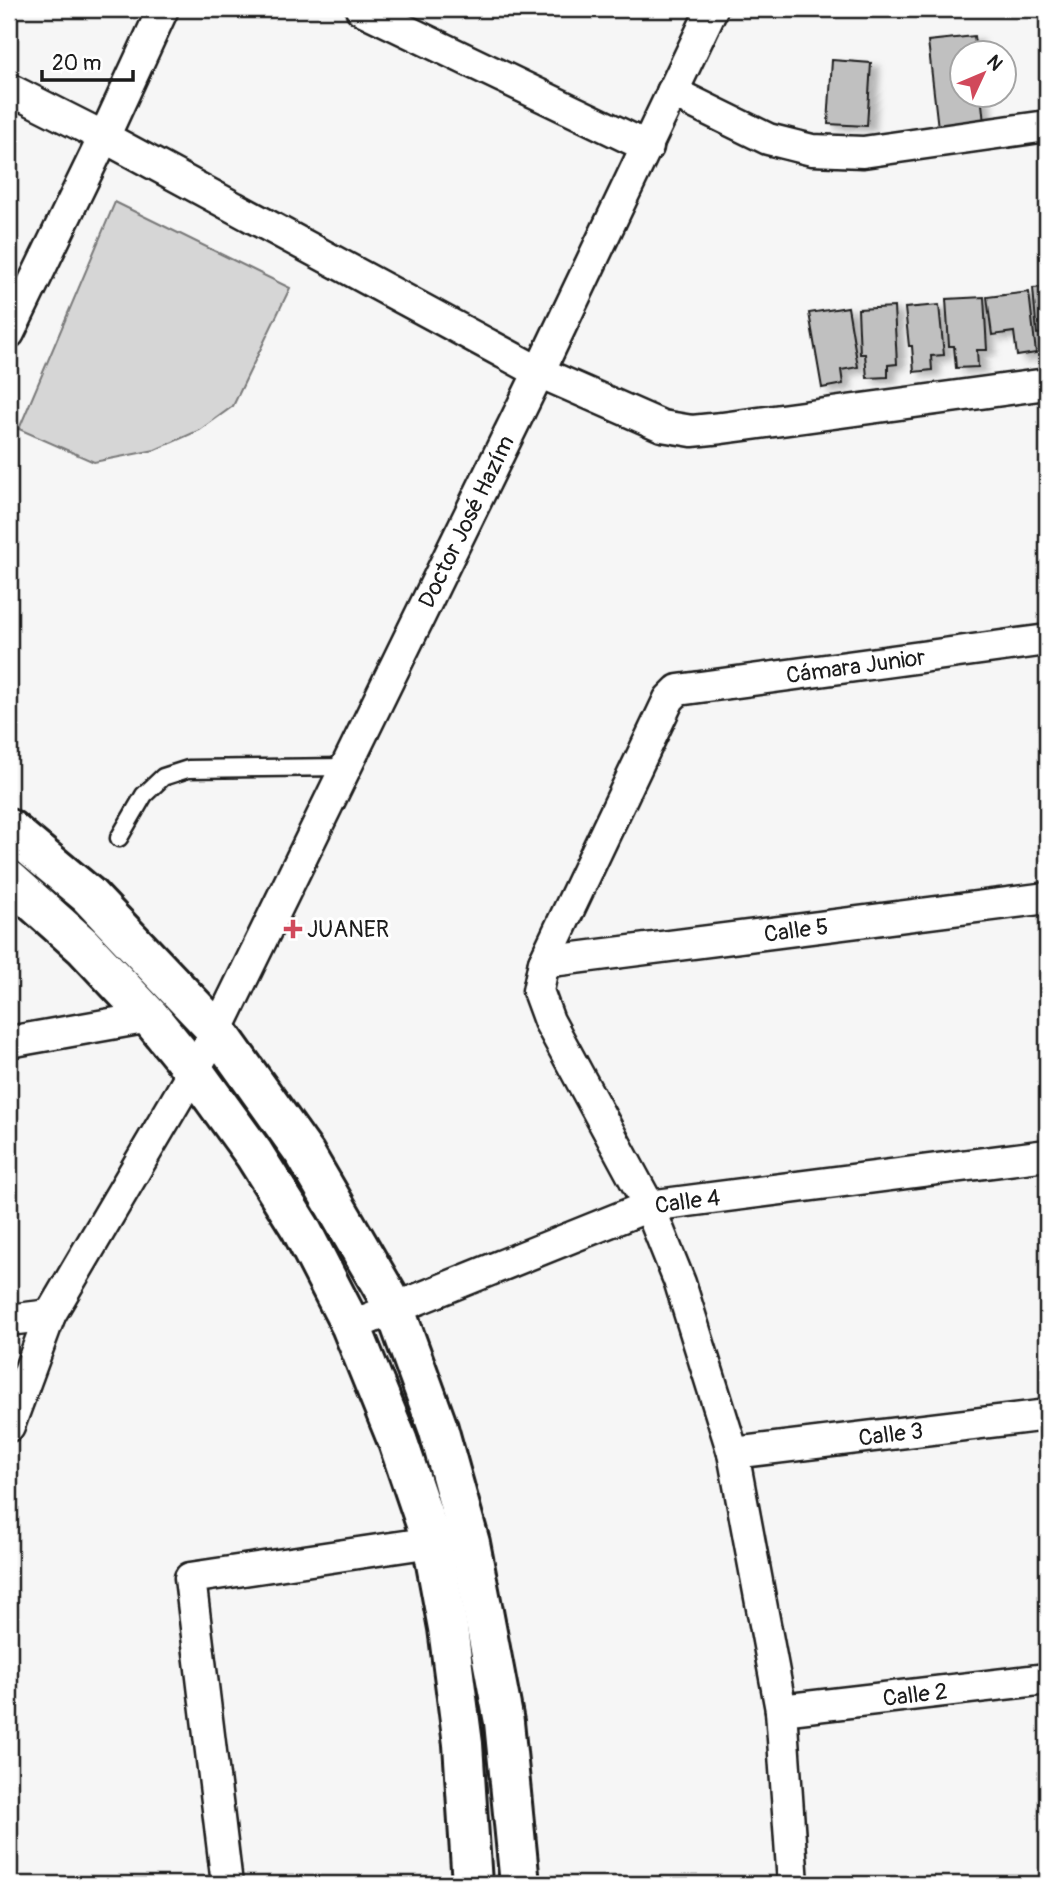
<svg xmlns="http://www.w3.org/2000/svg" width="1056" height="1893" viewBox="0 0 1056 1893" font-family="Pangolin,sans-serif">
  <style>
    .green { fill: #d6d6d6; stroke: #797979; stroke-width: 2 }
    .building { fill: #c0c0c0; stroke: #1c1c1c; stroke-width: 2; filter: url(#shadow) }
    .lines { fill: none; stroke-linecap: round; stroke-linejoin: round }
    .lane-casing { stroke: #1c1c1c; stroke-width: 21 }
    .street-casing { stroke: #1c1c1c; stroke-width: 35 }
    .primary-casing { stroke: #1c1c1c; stroke-width: 44 }
    .lane { stroke: #fff; stroke-width: 16 }
    .street { stroke: #fff; stroke-width: 30 }
    .primary { stroke: #fff; stroke-width: 38 }
    .poi-dot { fill: #d1495b; stroke: #fff; stroke-width: 2.5 }
    .labels { text-anchor: middle; stroke-width: 6; stroke-linejoin: round; paint-order: stroke }
    .street-label { font-size: 23px; fill: #1c1c1c; stroke: #fff }
    .poi-label { font-size: 23px; fill: #1c1c1c; stroke: #fff; text-anchor: start }
  </style>
  <defs>
    <filter id="shadow"><feDropShadow dx="8" dy="4.5" stdDeviation="3.5" flood-color="#0004"/></filter>
  </defs>
  <rect width="100%" height="100%" fill="#f6f6f6"/>
  <filter id="ink" filterUnits="userSpaceOnUse"><feTurbulence type="fractalNoise" baseFrequency=".0143" numOctaves="2"/><feDisplacementMap in="SourceGraphic" scale="14" xChannelSelector="R" yChannelSelector="G"/><feConvolveMatrix kernelMatrix="1 2 1 2 8 2 1 2 1" color-interpolation-filters="sRGB"/></filter>
  <g filter="url(#ink)">
    <path class="green" d="M115,202l175,86 -57,118 -33,24 -45,20 -61,12 -75,-33z"/>
    <g class="building">
      <path d="M974,36l2,16h-14v42h19l3,29 -46,5 -10,-87z"/>
      <path d="M832,60l39,3 -4,63 -39,-2z"/>
      <path d="M1047,287v61l-2,-15 -8,1 -4,-46z"/>
      <path d="M1029,292l7,61 -19,3 -3,-24 -22,3 -5,-38z"/>
      <path d="M984,297l3,53h-10l1,17 -22,1 -2,-22h-5l-3,-47z"/>
      <path d="M939,305l5,50 -13,1 1,14 -18,2 -2,-26h-3l-4,-38z"/>
      <path d="M848,307l10,60 -17,3 2,14 -21,4 -13,-75z"/>
      <path d="M894,307l3,57 -9,1v12l-21,1 -2,-24h-5l-2,-45z"/>
    </g>
    <g class="lines">
      <g class="lane-casing">
        <path id="lane" d="M119,838l25,-43 19,-18 25,-8 158,-2"/>
      </g>
      <g class="street-casing">
        <g id="street">
          <path d="M361,9l287,138"/>
          <path d="M9,89l95,48 435,235 123,54 30,5 30,-3 325,-44"/>
          <path d="M672,92l96,47 44,11 51,2 184,-26"/>
          <path d="M9,333l95,-196 59,-128"/>
          <path id="s1" d="M544,962l503,-64"/>
          <path d="M9,1042l141,-25"/>
          <path d="M9,1320l41,-5"/>
          <path id="s2" d="M351,1326l298,-120 398,-51"/>
          <path id="s3" d="M9,1426l41,-111 167,-284 322,-659 173,-363"/>
          <path id="s4" d="M733,1453l314,-38"/>
          <path id="s5" d="M781,1710l266,-31"/>
          <path d="M227,1884l-37,-306 242,-36"/>
          <path id="s6" d="M793,1884l-12,-174 -48,-257 -53,-170 -31,-77 -100,-185 -11,-30 6,-29 125,-263 9,-9 369,-50"/>
        </g>
      </g>
      <g class="primary-casing">
        <g id="primary">
          <path d="M9,829l79,66 129,136 88,123 89,153 44,121 32,115 34,179 16,162"/>
          <path d="M9,880l74,66 67,71 43,53 61,84 47,75 50,97 47,116 34,100 16,86 15,116 9,140"/>
        </g>
      </g>
      <use href="#lane" class="lane"/>
      <use href="#street" class="street"/>
      <use href="#primary" class="primary"/>
    </g>
  </g>
  <path class="poi-dot" d="M289.5 918.5h7v7h7v7h-7v7h-7v-7h-7v-7h7z"/>
  <g class="labels">
    <g class="street-label">
      <text dy="8" stroke="none"><textPath href="#s3" startOffset="1015">Doctor José Hazím</textPath></text>
      <text dy="8" stroke="none"><textPath href="#s6" startOffset="1452">Cámara Junior</textPath></text>
      <text dy="8" stroke="none"><textPath href="#s1" startOffset="254">Calle 5</textPath></text>
      <text dy="8" stroke="none"><textPath href="#s2" startOffset="360">Calle 4</textPath></text>
      <text dy="8" stroke="none"><textPath href="#s4" startOffset="159">Calle 3</textPath></text>
      <text dy="8" stroke="none"><textPath href="#s5" startOffset="135">Calle 2</textPath></text>
    </g>
    <g class="poi-label">
      <text x="307" y="937">JUANER</text>
    </g>
  </g>
  <rect width="1056" height="1893" fill="none" stroke="#fff" stroke-width="35"/>
  <rect x="18" y="18" width="1021" height="1858" fill="none" stroke="#1c1c1c" stroke-width="2.5" filter="url(#ink)"/>
  <g transform="translate(983 74) rotate(46)"><circle r="33" fill="#ffffff" stroke="#a4a4a4" stroke-width="2"/>
  <path d="M0-5L12 26L0 18L-12 26Z" fill="#d1495b"/>
  <text y="-10" font-size="19" font-weight="bold" text-anchor="middle" fill="#1c1c1c">N</text>
  </g>
  <path d="M42 70v10h91v-10" fill="none" stroke="#1c1c1c" stroke-width="3.5"/>
  <text x="52" y="70" font-size="21" fill="#1c1c1c" stroke="#ffffff" stroke-width="5" paint-order="stroke">20 m</text>
</svg>
